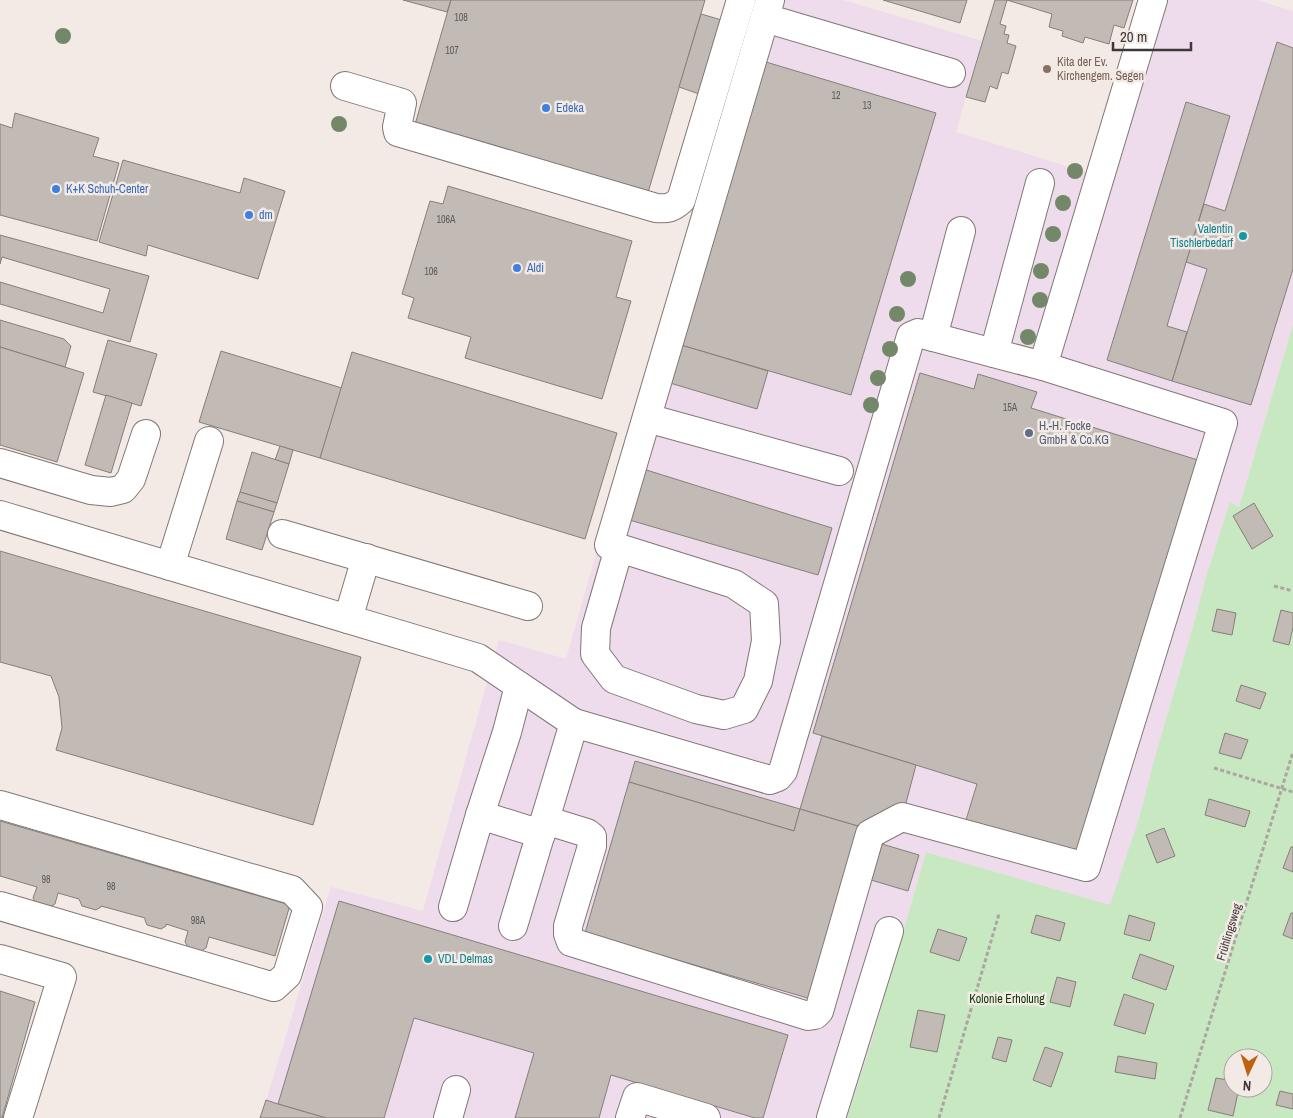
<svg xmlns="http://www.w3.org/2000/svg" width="1293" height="1118" viewBox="0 0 1293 1118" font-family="'Archivo Narrow',sans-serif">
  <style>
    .industrial { fill: #eedbeb }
    .green { fill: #c8e8c2; fill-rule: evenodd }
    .building { fill: #c2bbb5; stroke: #867f79 }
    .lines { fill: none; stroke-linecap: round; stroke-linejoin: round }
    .minor-casing { stroke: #817875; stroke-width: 30 }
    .path { stroke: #ada5a2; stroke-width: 3; stroke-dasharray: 4 2.5; stroke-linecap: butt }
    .minor { stroke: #fff; stroke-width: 28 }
    .tree { fill: #738869 }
    .education-dot { fill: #8d6e63; stroke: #f3e9e5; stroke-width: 2 }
    .shop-dot { fill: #3f7fe0; stroke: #f3e9e5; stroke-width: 2 }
    .culture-dot { fill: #0f9aa8; stroke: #f3e9e5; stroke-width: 2 }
    .service-dot { fill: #5c6f8a; stroke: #f3e9e5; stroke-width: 2 }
    .labels { text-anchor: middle; stroke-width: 5; stroke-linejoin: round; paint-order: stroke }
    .number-label { font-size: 10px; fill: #5e5a57 }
    .education-label { font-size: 12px; fill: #785e54; stroke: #f3e9e5; text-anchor: start }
    .shop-label { font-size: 12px; fill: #366cbe; stroke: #f3e9e5; text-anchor: start }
    .culture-label { font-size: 12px; fill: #0d838f; stroke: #f3e9e5; text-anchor: end }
    .service-label { font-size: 12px; fill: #4e5e75; stroke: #f3e9e5; text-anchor: start }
    .street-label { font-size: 12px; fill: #3d3938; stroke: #f3e9e5 }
    .park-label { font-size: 12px; fill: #0b3904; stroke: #f3e9e5 }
  </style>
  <rect width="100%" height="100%" fill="#f3e9e5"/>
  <path class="industrial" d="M758,0h85l139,41 -26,91 133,41 52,-173h116l36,11v314l-54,182 -9,-5 -24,75 -15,57 -37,126 -14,55 -30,91 -184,-54 -54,188 -25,78h-586l70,-231 92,24 76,-271 67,19 68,-238z"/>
  <path class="green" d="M1293,325v793h-446l25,-78 54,-188 184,53 30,-90 14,-55 37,-126 15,-57 24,-75 9,5zM1233,1058h30v30h-30z"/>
  <g class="building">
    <path d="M403,0h48l-4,12z"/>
    <path d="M451,0h254l-58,196 -233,-68z"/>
    <path d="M883,0h84l-7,23z"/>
    <path d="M995,0h12l-7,24 6,2 -2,8 5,1 -2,8 9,3 -8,28 -6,-2 -5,17 -7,-3 -5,16 -19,-5z"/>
    <path d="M1007,0h126l-9,28 -10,-3 -5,19 -24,-7 -2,6 -21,-7 1,-5 -14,-4 3,-13z"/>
    <path d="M701,14l31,9 -27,73 -26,-9z"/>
    <path d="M1277,42l16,6v221l-42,136 -79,-24 35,-112 -21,-7 18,-58 21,7z"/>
    <path d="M766,62l170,51 -85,282 -170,-50z"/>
    <path d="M1186,102l44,14 -63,210 20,6 -15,49 -65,-21z"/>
    <path d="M15,113l84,25 -6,18 26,7 -22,78 -97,-26v-91l12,4z"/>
    <path d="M123,160l117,33 4,-15 41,13 -27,88 -110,-34 -2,11 -47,-14z"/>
    <path d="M448,186l184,55 -16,56 15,4 -29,98 -137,-41 6,-21 -63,-19 6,-20 -12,-4 28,-93 13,3z"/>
    <path d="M0,235l149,41 -19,66 -130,-38v-22l103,31 7,-24 -108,-32 -2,7z"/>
    <path d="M0,320l64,19 7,7 -6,21 -65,-20z"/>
    <path d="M108,340l49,14 -16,52 -48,-14z"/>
    <path d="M681,345l87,26 -11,38 -87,-26z"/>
    <path d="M0,347l84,26 -27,89 -57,-17z"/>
    <path d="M221,351l121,37 -22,70 -121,-36z"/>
    <path d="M352,352l265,81 -32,106 -265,-81z"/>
    <path d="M920,373l54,16 4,-15 59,18 -6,16 170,53 -122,394 -113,-35 11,-36 -164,-51z"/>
    <path d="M106,395l26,8 -21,70 -26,-8z"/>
    <path d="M280,446l13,4 -4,14 -14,-4z"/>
    <path d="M252,452l37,12 -12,39 -37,-11z"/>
    <path d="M640,468l192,60 -14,47 -192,-56z"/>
    <path d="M240,492l37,11 -3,9 -37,-11z"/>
    <path d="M237,501l37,11 -12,38 -36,-11z"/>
    <path d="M1254,503l19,33 -21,13 -19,-33z"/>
    <path d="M0,551l361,106 -48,168 -257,-75 6,-22 -3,-31 -8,-21 -51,-14z"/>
    <path d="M1217,609l19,4 -4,22 -20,-4z"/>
    <path d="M1281,610l12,3v14l-4,18 -16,-4z"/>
    <path d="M1241,685l25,8 -6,16 -24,-8z"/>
    <path d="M1225,733l23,7 -7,19 -22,-6z"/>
    <path d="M822,736l94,29 -10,38 -45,24 -61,-18z"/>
    <path d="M635,761l165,48 -6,22 -165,-49z"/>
    <path d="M629,782l165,49 6,-22 61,18 -50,172 -226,-66z"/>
    <path d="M1209,799l41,12 -5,16 -40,-12z"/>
    <path d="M0,821l290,84 -15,51 -66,-19 -3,11 -5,3 -13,-4 -3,-5 3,-11 -22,-7v2l-5,3 -14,-4 -2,-5v-2l-44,-12v1l-5,3 -14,-4 -3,-7 -21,-6 -3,11 -5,3 -14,-4 -3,-5 4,-11 -37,-11z"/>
    <path d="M1164,828l11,28 -18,7 -11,-28z"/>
    <path d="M882,844l37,11 -11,36 -37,-11z"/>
    <path d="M1291,847h2v25l-10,-4z"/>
    <path d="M339,901l449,134 -25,83h-8l-144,-43 -12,43h-84l19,-65 -120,-35 -30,100h-58l-48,-14z"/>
    <path d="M1291,913h2v26l-10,-4z"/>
    <path d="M1036,915l29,8 -5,18 -29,-8z"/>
    <path d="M1129,915l26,8 -5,18 -26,-7z"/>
    <path d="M938,929l29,9 -8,23 -29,-9z"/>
    <path d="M1140,954l34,12 -8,24 -34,-12z"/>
    <path d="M1057,977l19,5 -6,25 -20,-5z"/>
    <path d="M0,991l35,11 -33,116h-2z"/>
    <path d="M1124,994l30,10 -9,30 -31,-9z"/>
    <path d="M918,1010l27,5 -8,37 -27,-5z"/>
    <path d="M998,1037l14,3 -6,22 -14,-4z"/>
    <path d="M1045,1047l18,6 -12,34 -18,-7z"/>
    <path d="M1118,1056l39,7 -2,16 -40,-7z"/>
    <path d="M1216,1078l17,3v7h6l-6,28 -25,-6z"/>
    <path d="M1280,1091l13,3v15l-17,-4z"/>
    <path d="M266,1100l12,4 48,14h-66z"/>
  </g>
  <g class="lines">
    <g class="minor-casing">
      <g id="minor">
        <path d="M765,18l186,55"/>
        <path d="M345,86l57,17 -5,24 1,5 258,76c12,1 16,0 25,-8l60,-200"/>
        <path d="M933,337l28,-106"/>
        <path d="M994,353l46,-170"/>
        <path d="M647,418l192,53"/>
        <path d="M0,463l91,27 20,2 12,-3 8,-10 15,-45"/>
        <path d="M0,515l478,143 96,65"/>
        <path d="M282,534l246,72"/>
        <path d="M619,548l-23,80 -1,26 19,25 82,30 28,6 20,-6 14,-28 8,-40 -2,-37 -30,-20 -115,-36 -10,-3 161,-545"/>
        <path d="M170,566l39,-125"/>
        <path d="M348,619l18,-61"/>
        <path d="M0,805l292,85 16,17 -21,68 -13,12 -274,-81"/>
        <path d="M480,815l27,-83 12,-46"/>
        <path d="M545,820l42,13 5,4v9l-24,80v8l3,8 237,74 7,-1 4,-4 51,-177 32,-17 184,50 137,-444 -180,-57 110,-366"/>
        <path d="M453,907l27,-92 61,19"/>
        <path d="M513,926l61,-203 196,57 8,-3 5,-6 128,-435 7,-3 125,33"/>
        <path d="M0,959l62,18 -44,141"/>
        <path d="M448,1118l8,-28"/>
        <path d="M630,1118l7,-21 69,21"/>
        <path d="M831,1118l58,-187"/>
      </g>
    </g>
    <g class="path">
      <path d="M1274,586l19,5"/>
      <path d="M1214,768l79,24"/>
      <path d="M939,1118l60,-204"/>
      <path d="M1180,1118l113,-366"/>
    </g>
    <use href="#minor" class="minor"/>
  </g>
  <g class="tree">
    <circle cx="63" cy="36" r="8"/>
    <circle cx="339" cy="124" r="8"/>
    <circle cx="1075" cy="171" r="8"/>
    <circle cx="1063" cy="203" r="8"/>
    <circle cx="1053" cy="234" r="8"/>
    <circle cx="1041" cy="271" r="8"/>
    <circle cx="908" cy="279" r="8"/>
    <circle cx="1040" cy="300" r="8"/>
    <circle cx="897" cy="314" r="8"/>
    <circle cx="1028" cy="337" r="8"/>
    <circle cx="890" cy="349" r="8"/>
    <circle cx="878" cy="378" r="8"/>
    <circle cx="871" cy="405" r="8"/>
  </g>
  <circle class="education-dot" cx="1047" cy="69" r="5"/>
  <g class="shop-dot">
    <circle cx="546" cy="108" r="5"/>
    <circle cx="56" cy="189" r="5"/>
    <circle cx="249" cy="215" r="5"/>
    <circle cx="517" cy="268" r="5"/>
  </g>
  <g class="culture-dot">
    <circle cx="1243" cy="236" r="5"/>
    <circle cx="428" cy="959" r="5"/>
  </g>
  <circle class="service-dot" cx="1029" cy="433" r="5"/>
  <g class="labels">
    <g class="number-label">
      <text x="461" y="21">108</text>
      <text x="452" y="54">107</text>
      <text x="836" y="99">12</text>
      <text x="867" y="109">13</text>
      <text x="446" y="223">106A</text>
      <text x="431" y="275">106</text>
      <text x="1010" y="411">15A</text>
      <text x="46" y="883">98</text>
      <text x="111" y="890">98</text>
      <text x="198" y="924">98A</text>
    </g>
    <g class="education-label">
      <text x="1057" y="66">Kita der Ev.<tspan x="1057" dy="14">Kirchengem. Segen</tspan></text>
    </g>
    <g class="shop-label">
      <text x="556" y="112">Edeka</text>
      <text x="66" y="193">K+K Schuh-Center</text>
      <text x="259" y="219">dm</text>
      <text x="527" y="272">Aldi</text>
    </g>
    <g class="culture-label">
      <text x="1233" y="233">Valentin<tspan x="1233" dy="14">Tischlerbedarf</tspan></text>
      <text x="438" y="963" text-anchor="start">VDL Delmas</text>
    </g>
    <g class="service-label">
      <text x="1039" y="430">H.-H. Focke<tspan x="1039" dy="14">GmbH &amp; Co.KG</tspan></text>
    </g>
    <g class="street-label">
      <text transform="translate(1229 932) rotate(-73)" y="4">Frühlingsweg</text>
    </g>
    <g class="park-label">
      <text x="1007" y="1003">Kolonie Erholung</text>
    </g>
  </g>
  <g transform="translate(1248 1073) rotate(184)"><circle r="24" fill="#f3e9e5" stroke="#aaa3a0"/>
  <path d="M0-4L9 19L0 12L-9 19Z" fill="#be6111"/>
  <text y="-8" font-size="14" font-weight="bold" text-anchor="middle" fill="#3d3938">N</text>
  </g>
  <path d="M1113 42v8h78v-8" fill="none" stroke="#3d3938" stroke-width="2.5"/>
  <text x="1120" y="42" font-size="15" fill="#3d3938" stroke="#f3e9e5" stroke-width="4" paint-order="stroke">20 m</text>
</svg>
